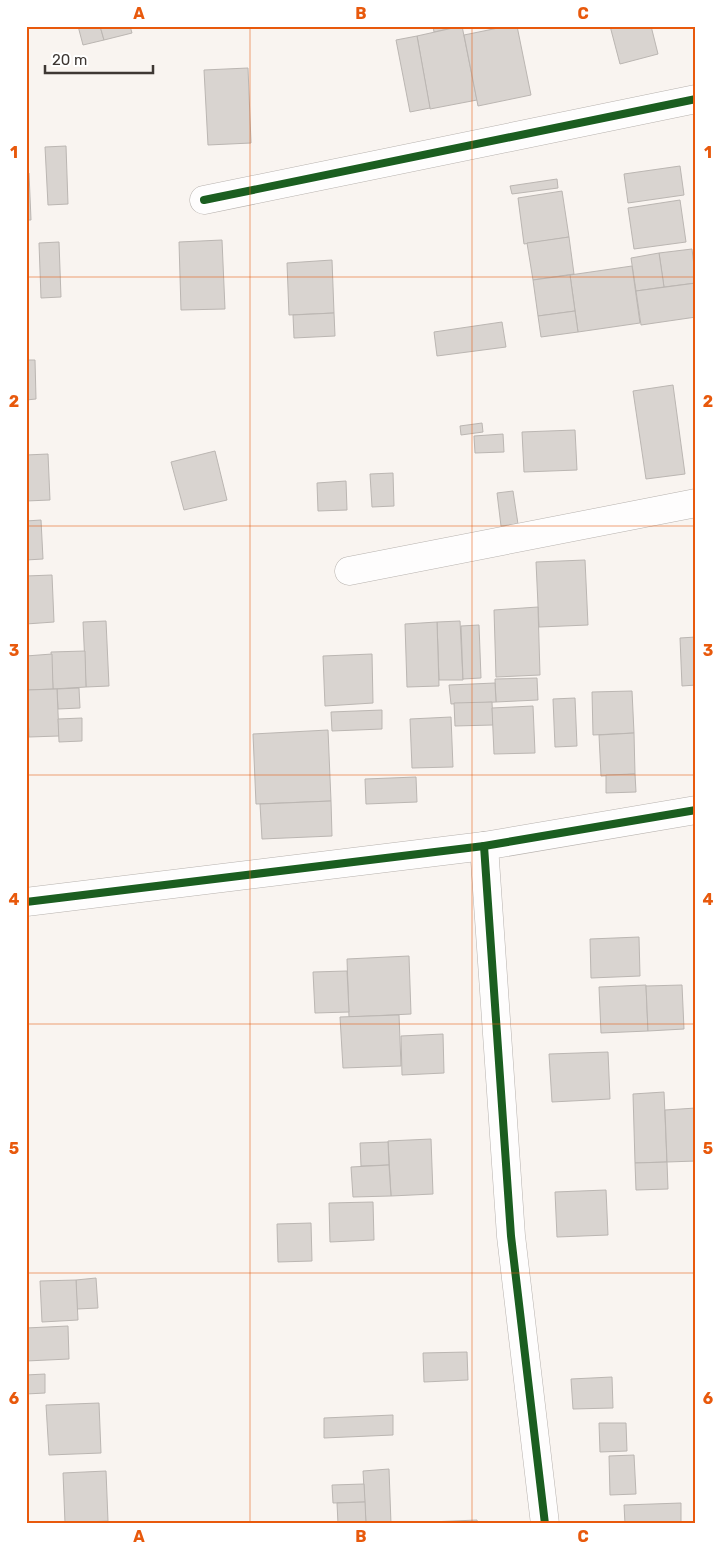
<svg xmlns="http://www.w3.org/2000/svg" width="722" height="1550" viewBox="0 0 722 1550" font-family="Rubik,sans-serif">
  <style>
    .building { fill: #d9d4d0; stroke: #bbb6b2 }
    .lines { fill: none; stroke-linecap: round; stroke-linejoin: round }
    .minor-casing { stroke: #b7b2ae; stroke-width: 29 }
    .minor { stroke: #fefdfd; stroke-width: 28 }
    .cycleway-casing { stroke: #fff; stroke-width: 11 }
    .cycleway { stroke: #1b5e20; stroke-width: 8 }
    .grid { fill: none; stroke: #e8590c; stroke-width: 1; stroke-opacity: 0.55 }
    .neatline { fill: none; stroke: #e8590c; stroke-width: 2 }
    .grid-label { font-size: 16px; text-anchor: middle; font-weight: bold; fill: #e8590c }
  </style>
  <rect width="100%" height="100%" fill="#f9f4f0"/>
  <g class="building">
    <path d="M78,26h22l4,14 -21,5z"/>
    <path d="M100,26h30l2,7 -28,7z"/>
    <path d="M433,26h29l-28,6z"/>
    <path d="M462,26l15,74 -47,9 -13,-73z"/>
    <path d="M508,26h9l14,69 -53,11 -14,-71z"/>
    <path d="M610,26h41l7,28 -38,10z"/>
    <path d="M417,36l13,72 -20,4 -14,-72z"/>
    <path d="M248,68l3,75 -43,2 -4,-75z"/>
    <path d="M66,146l2,58 -20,1 -3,-58z"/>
    <path d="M680,166l4,29 -56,8 -4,-29z"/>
    <path d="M26,173h3l2,47h-5z"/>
    <path d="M557,179l1,9 -46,6 -2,-8z"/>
    <path d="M562,191l7,46 -45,7 -6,-46z"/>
    <path d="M680,200l6,42 -52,7 -6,-41z"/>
    <path d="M569,237l5,37 -41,6 -6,-37z"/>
    <path d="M222,240l3,69 -44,1 -2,-68z"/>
    <path d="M59,242l2,55 -20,1 -2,-55z"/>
    <path d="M692,249l4,34 -32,4 -5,-34z"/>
    <path d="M659,253l5,34 -28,4 -5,-33z"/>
    <path d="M332,260l2,53 -45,2 -2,-52z"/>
    <path d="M632,266l8,57 -62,9 -8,-57z"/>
    <path d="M570,275l5,36 -37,5 -5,-36z"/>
    <path d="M696,283v34l-55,8 -5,-34z"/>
    <path d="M575,311l3,21 -37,5 -3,-21z"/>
    <path d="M334,313l1,23 -41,2 -1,-23z"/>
    <path d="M502,322l4,25 -69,9 -3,-24z"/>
    <path d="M26,360h9l1,39 -10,1z"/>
    <path d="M673,385l12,89 -39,5 -13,-88z"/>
    <path d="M482,423l1,9 -22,3 -1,-9z"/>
    <path d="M575,430l2,40 -53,2 -2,-40z"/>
    <path d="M503,434l1,18 -29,1 -1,-17z"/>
    <path d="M215,451l12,49 -43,10 -13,-48z"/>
    <path d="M48,454l2,46 -24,1v-46z"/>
    <path d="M393,473l1,33 -22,1 -2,-33z"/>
    <path d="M346,481l1,29 -29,1 -1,-28z"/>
    <path d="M513,491l5,33 -17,2 -4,-33z"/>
    <path d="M41,520l2,39 -17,1v-39z"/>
    <path d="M585,560l3,65 -49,2 -3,-65z"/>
    <path d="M52,575l2,47 -28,2v-48z"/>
    <path d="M538,607l2,68 -44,2 -2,-67z"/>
    <path d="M106,621l3,65 -23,1 -3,-65z"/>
    <path d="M460,621l3,59h-24l-2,-58z"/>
    <path d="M437,622l2,64 -32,1 -2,-63z"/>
    <path d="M479,625l2,53 -18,1 -2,-53z"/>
    <path d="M696,637v48l-14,1 -2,-48z"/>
    <path d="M85,651l1,36 -33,2 -2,-37z"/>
    <path d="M52,654l1,35 -26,1 -1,-34z"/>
    <path d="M372,654l1,49 -48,3 -2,-50z"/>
    <path d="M537,678l1,22 -42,2 -1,-23z"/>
    <path d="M495,683l1,19 -45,2 -2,-19z"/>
    <path d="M79,688l1,20 -22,1 -1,-20z"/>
    <path d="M57,689l2,47 -30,1 -2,-47z"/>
    <path d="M632,691l2,42 -41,2 -1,-43z"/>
    <path d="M575,698l2,48 -22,1 -2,-48z"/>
    <path d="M492,702l1,23 -38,1 -1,-23z"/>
    <path d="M533,706l2,47 -41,1 -2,-46z"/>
    <path d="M382,710v19l-50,2 -1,-19z"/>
    <path d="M451,717l2,50 -41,1 -2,-49z"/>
    <path d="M82,718v23l-23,1 -1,-23z"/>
    <path d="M328,730l3,71 -75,3 -3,-70z"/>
    <path d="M634,733l1,41 -34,2 -2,-41z"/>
    <path d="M635,774l1,18 -30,1v-18z"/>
    <path d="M416,777l1,25 -51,2 -1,-25z"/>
    <path d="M331,801l1,35 -70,3 -2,-35z"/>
    <path d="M639,937l1,39 -49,2 -1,-39z"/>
    <path d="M409,956l2,58 -62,3 -2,-58z"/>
    <path d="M347,971l2,41 -34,1 -2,-41z"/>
    <path d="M646,985l2,46 -47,2 -2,-46z"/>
    <path d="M682,985l2,44 -36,2 -2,-45z"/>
    <path d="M399,1015l2,51 -58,2 -3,-51z"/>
    <path d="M443,1034l1,39 -42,2 -1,-39z"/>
    <path d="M608,1052l2,47 -58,3 -3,-48z"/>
    <path d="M664,1092l3,70 -32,1 -2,-69z"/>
    <path d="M696,1108v53l-29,1 -2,-52z"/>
    <path d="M431,1139l2,55 -42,2 -3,-55z"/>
    <path d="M388,1142l1,23 -28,1 -1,-23z"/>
    <path d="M667,1162l1,27 -32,1 -1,-27z"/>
    <path d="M389,1165l2,31 -38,1 -2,-30z"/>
    <path d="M606,1190l2,45 -51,2 -2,-45z"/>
    <path d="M373,1202l1,38 -44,2 -1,-39z"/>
    <path d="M311,1223l1,38 -34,1 -1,-38z"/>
    <path d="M96,1278l2,30 -21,1 -1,-29z"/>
    <path d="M76,1280l2,40 -36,2 -2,-41z"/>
    <path d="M68,1326l1,33 -43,2v-33z"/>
    <path d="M467,1352l1,28 -44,2 -1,-29z"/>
    <path d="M45,1374v19l-19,1v-19z"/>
    <path d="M612,1377l1,31 -40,1 -2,-30z"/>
    <path d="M99,1403l2,50 -52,2 -3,-50z"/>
    <path d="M393,1415v20l-69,3v-20z"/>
    <path d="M599,1423h27l1,28 -27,1z"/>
    <path d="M634,1455l2,39 -26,1 -1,-39z"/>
    <path d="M389,1469l2,55h-25l-3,-53z"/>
    <path d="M106,1471l2,50 -43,2 -2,-50z"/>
    <path d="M364,1484l1,18 -32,1 -1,-18z"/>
    <path d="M365,1502l1,22h-28l-1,-21z"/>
    <path d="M681,1503v21h-56l-1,-19z"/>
    <path d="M477,1520l1,4h-72v-1z"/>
  </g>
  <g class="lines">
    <g class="minor-casing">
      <g id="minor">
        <path d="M204,200l492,-101"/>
        <path d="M349,571l347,-68"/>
        <path d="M484,846l27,390 34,288"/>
        <path d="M26,902l458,-56 212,-36"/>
      </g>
    </g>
    <use href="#minor" class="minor"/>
    <g class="cycleway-casing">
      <g id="cycleway">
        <path d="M204,200l492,-101"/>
        <path d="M484,846l27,390 34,288"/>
        <path d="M26,902l458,-56 212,-36"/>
      </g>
    </g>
    <use href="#cycleway" class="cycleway"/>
  </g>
  <path class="grid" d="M250,26v1498M472,26v1498M26,277h670M26,526h670M26,775h670M26,1024h670M26,1273h670"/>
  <rect width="722" height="1550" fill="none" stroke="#ffffff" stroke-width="55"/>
  <path d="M45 65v8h108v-8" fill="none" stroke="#3e3733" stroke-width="2.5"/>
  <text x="52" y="65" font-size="15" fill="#3e3733" stroke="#ffffff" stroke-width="4" paint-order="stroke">20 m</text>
  <rect x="28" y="28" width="666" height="1494" class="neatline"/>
  <g class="grid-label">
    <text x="139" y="19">A</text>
    <text x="361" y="19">B</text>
    <text x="583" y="19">C</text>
    <text x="14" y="158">1</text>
    <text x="708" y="158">1</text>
    <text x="14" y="407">2</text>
    <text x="708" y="407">2</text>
    <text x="14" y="656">3</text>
    <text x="708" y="656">3</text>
    <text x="14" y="905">4</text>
    <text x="708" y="905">4</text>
    <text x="14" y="1154">5</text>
    <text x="708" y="1154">5</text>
    <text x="14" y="1404">6</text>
    <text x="708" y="1404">6</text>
    <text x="139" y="1542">A</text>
    <text x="361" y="1542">B</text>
    <text x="583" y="1542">C</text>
  </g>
</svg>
